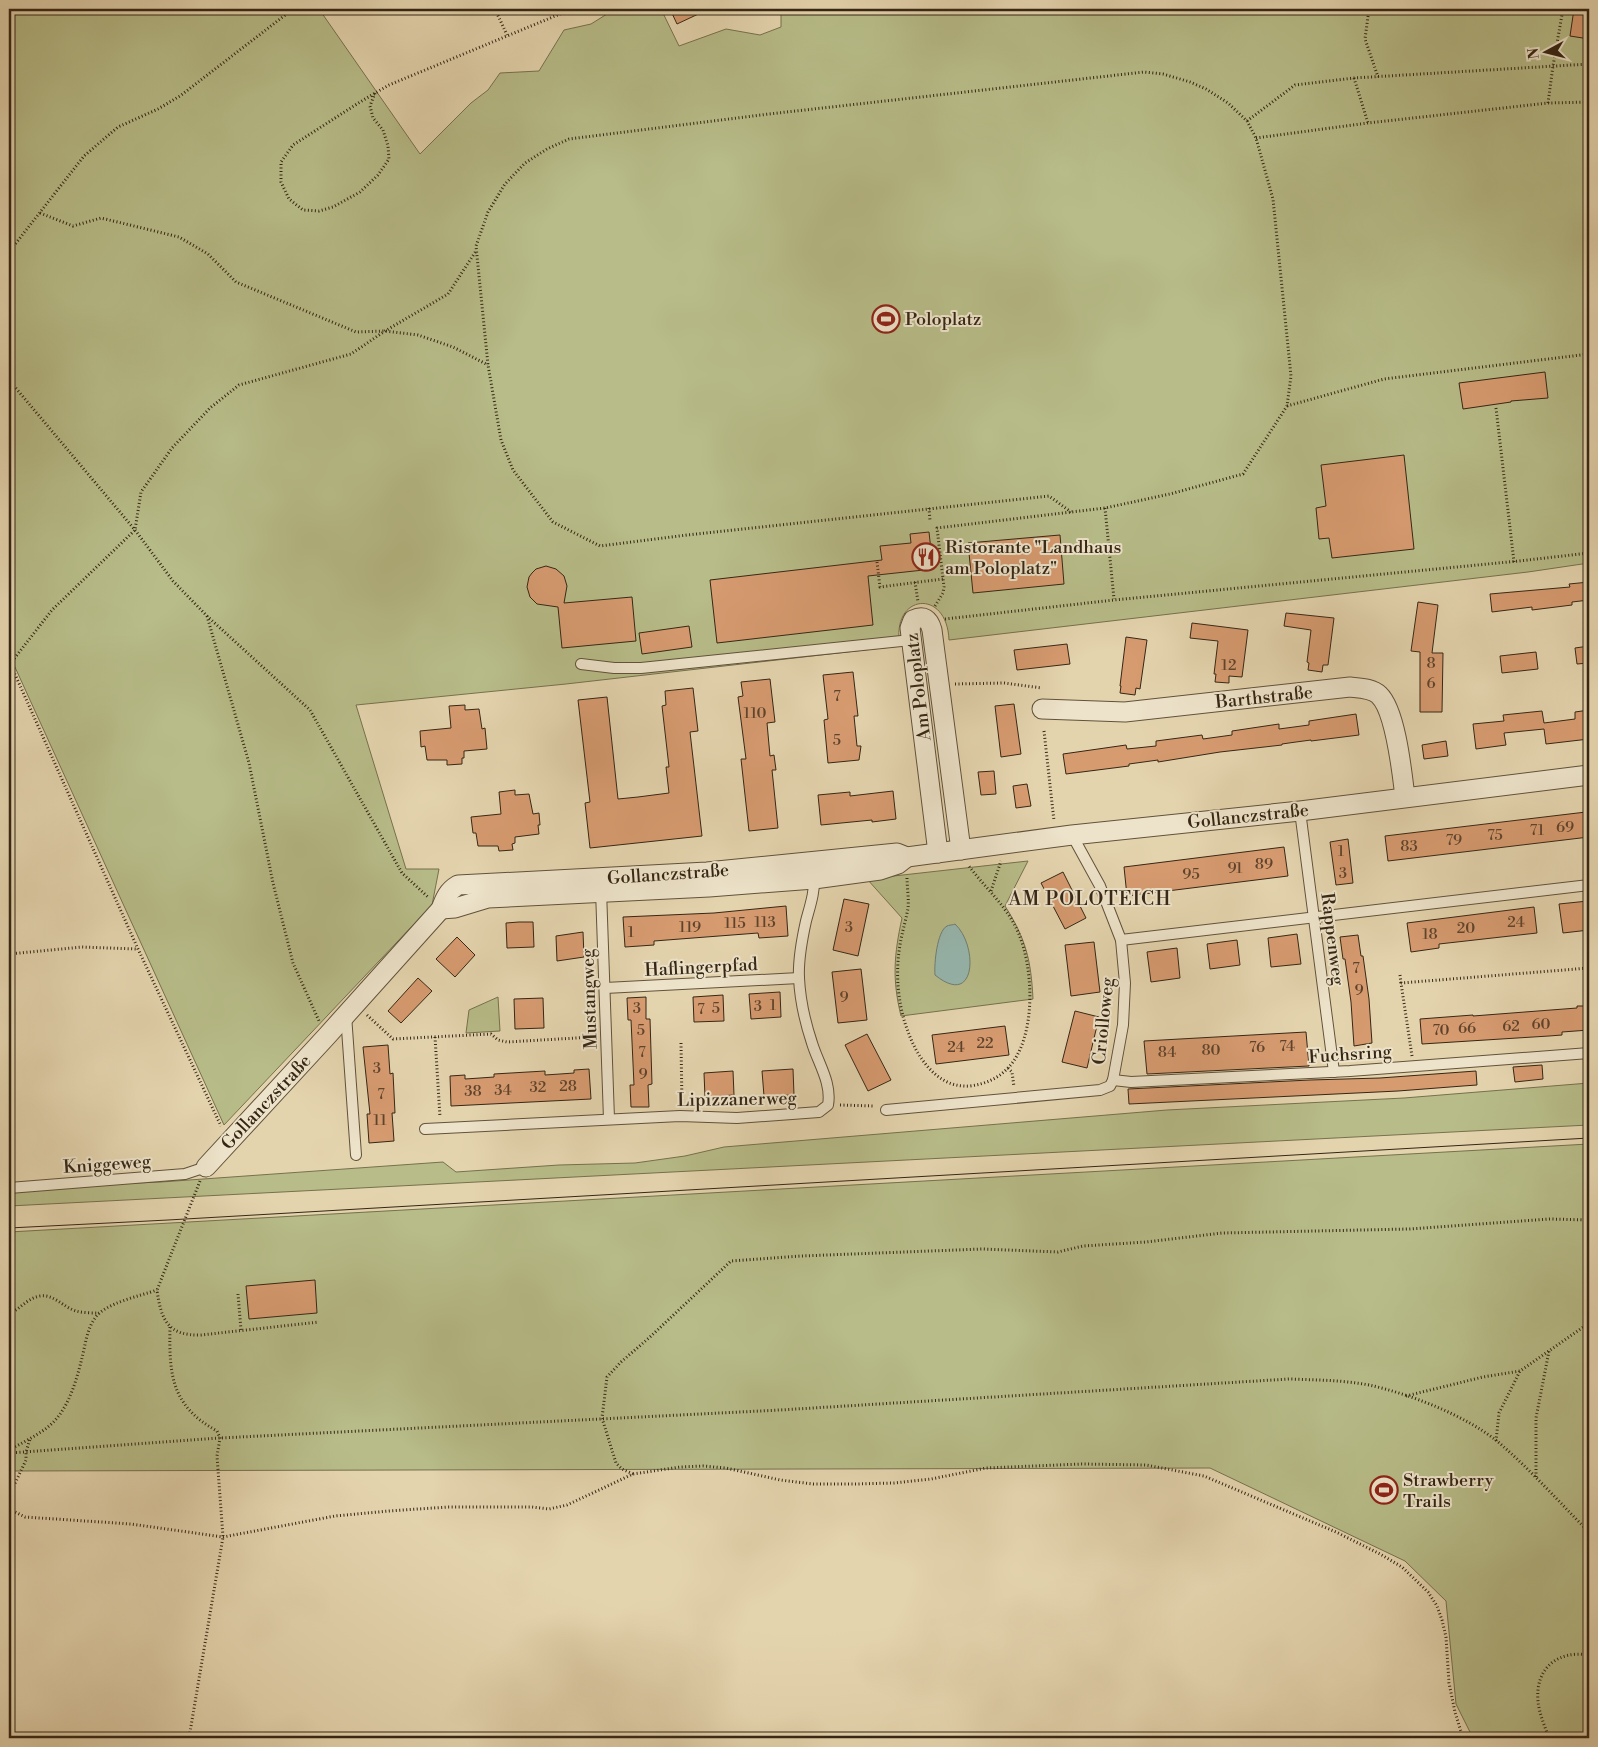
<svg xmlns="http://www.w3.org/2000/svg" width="1598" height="1747" viewBox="0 0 1598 1747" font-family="'Libre Bodoni',serif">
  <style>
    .green { fill: #b7bc88; stroke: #76714e }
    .water { fill: #96b7af; stroke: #6f7d71 }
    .building { fill: #d79b70; stroke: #352615 }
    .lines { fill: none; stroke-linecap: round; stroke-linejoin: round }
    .service-casing { stroke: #61523b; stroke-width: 12 }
    .minor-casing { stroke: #61523b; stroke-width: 21 }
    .path { stroke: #352615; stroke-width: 3; stroke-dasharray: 1 2.5; stroke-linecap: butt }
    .service { stroke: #ede3ca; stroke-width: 10 }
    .minor { stroke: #ede3ca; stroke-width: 19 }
    .tram { stroke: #352615; stroke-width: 1 }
    .labels { text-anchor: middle; stroke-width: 4; stroke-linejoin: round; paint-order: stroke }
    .number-label { font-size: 15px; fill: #5e432c }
    .poi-label { font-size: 18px; fill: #352615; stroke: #ede3ca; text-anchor: start }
    .street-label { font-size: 18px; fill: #352615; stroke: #ede3ca }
    .neighbourhood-label { font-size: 19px; letter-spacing: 1px; fill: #352615; stroke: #ede3ca }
  </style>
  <rect width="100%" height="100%" fill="#e4d4ae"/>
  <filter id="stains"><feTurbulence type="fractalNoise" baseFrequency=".004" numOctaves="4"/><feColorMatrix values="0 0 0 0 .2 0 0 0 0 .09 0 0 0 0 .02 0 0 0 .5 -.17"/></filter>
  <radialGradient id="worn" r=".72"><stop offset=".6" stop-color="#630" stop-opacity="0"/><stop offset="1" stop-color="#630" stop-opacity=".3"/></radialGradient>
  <g class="green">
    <path d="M9,9h310l101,145 51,-51 17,-13 12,-17 39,-2 25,-41 27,-6 24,-15h46l18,37 47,-17 34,6 21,-8v-18h808v554l-61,9 -579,68c-2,-53 -59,-46 -49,6l-334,38 -210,21 50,164h33l-7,36 -208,220 -215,-471z"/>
    <path d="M1028,861l-23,45c21,33 26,54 28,93l-132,17c-9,-37 -7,-61 1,-98l-35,-39z"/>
    <path d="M498,997l2,34 -34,2 3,-23z"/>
    <path d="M1589,1083v42l-1580,81v-18l152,-6 282,-20 13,10 103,-7 76,-2 50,-7 39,-9 443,-37 237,-12z"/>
    <path d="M1589,1144v594h-116l-17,-34 -10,-103 -41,-40 -195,-93 -1201,3v-239z"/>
  </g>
  <path class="water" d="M955,924c23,21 22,85 -20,51 -1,-11 2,-44 12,-49 1,-1 7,-1 8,-2z"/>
  <g class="building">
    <path d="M670,9h39l-32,15z"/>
    <path d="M1574,9h15v30l-19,-3z"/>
    <path d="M1545,372l3,26 -37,3v1l-48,7 -4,-26z"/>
    <path d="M1404,455l10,94 -82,9 -3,-20 -10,1 -3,-31 10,-2 -5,-41z"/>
    <path d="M929,532l4,37 -65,7 5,49 -156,18 -7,-63 172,-20 -2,-14 31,-3 -1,-9z"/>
    <path d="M1060,535l4,49 -91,9 -5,-50z"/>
    <path d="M546,566l10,3 8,7 3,10 -3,17 68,-6 4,44 -74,7 -4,-41 -21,-3 -7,-7 -3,-10 2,-10 3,-4 4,-4z"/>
    <path d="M1589,582v18l-17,2v3l-40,5v-3l-40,5 -2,-18 80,-7 -1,-3z"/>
    <path d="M1418,602l20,3 -6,48h11l-1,59h-22v-60l-9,-1z"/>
    <path d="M1286,613l48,5 -6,47h-5l-1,7 -14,-2 1,-7 -2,-1 4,-32 -27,-4z"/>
    <path d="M1192,623l56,7 -6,47 -13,-1v7l-14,-1 1,-8h-2l4,-33 -28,-3z"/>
    <path d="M689,626l3,21 -50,7 -3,-21z"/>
    <path d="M1126,637l21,3 -7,49 -4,-1 -1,7 -15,-2 1,-7h-1z"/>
    <path d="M1067,644l3,20 -53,6 -3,-20z"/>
    <path d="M1589,646v17l-12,1 -2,-16z"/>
    <path d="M1536,652l2,17 -36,4 -2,-17z"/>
    <path d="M853,672l5,44h-4l3,30h4l-2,14 -31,3 -4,-43 4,-1 -5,-44z"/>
    <path d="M770,679l5,43 -8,1 3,33 4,-1 2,15h-4l6,58 -29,3 -8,-72h5l-8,-62 5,-1 -2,-14z"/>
    <path d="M693,688l5,43 -8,1 12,104 -112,12 -5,-45 5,-1 -12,-102 29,-3 11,102 20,-2 31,-4 -3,-26h3l-7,-61 4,-1 -1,-14z"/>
    <path d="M1014,704l7,50 -20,3 -6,-51z"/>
    <path d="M465,705v5l14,-1 3,20 3,-1 2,21 -23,2v7h-2v6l-15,1v-5h-20l-2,-14 -4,1 -1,-16 31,-3 -2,-22z"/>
    <path d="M1589,710v29l-43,5 -2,-15 -40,4 2,12 -30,4 -3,-25 31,-3 -1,-6 39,-4 2,12 31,-4v-7z"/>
    <path d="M1356,714l3,21 -48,6v-1l-15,2 -14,2v1l-62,7 -62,10v-2l-29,4v2l-63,8 -3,-20 63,-9 1,4 29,-3v-5l46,-6 1,4 29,-4v-4l47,-7v5l30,-4v-4z"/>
    <path d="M1446,741l2,15 -24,3 -2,-14z"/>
    <path d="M994,771l2,23 -15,1 -3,-23z"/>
    <path d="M1027,784l4,22 -15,2 -3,-22z"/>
    <path d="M515,790v5l14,-1 4,20 6,-1 1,12h-2l1,9 -24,3v6l-3,1 1,6 -14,1 -1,-5h-20l-2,-13h-3l-2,-16 30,-3 -2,-22z"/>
    <path d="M893,791l3,28 -24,3v-2l-51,5 -3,-30 32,-3v4z"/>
    <path d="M1586,812l3,25 -201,24 -3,-25z"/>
    <path d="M1348,839l5,44 -17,2 -6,-43z"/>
    <path d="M1284,847l4,29 -161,20 -3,-29z"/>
    <path d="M1063,872l23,46 -21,11 -24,-46z"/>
    <path d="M844,899l25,5 -11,52 -25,-6z"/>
    <path d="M1588,901l1,29 -26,3 -4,-29z"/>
    <path d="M786,906l2,30 -29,2 -1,-5 -104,8v4l-29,2 -2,-30 91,-4z"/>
    <path d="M1534,907l3,26 -98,11v4l-28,4 -4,-29z"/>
    <path d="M519,922h14l1,25 -27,1 -1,-25z"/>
    <path d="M583,932l1,25 -27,4 -1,-25z"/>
    <path d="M1297,934l4,30 -30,3 -3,-29z"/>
    <path d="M1358,935l3,21h2l6,43 3,44 -18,3 -3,-44 -6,-43h-2l-3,-22z"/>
    <path d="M457,937l18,18 -20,22 -19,-18z"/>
    <path d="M1237,940l3,25 -30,4 -3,-25z"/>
    <path d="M1094,942l6,50 -29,4 -6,-51z"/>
    <path d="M1177,948l3,30 -29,4 -4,-30z"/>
    <path d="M861,969l6,51 -29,3 -6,-51z"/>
    <path d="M418,978l14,13 -31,32 -13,-12z"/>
    <path d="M780,992l1,25 -30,2 -2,-25z"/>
    <path d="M723,995l1,26 -30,1 -1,-25z"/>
    <path d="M646,997v22h4l2,65 -4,1 1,22h-18l-1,-22h4l-3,-65h-3l-1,-22z"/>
    <path d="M543,998l1,30 -29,1 -1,-30z"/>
    <path d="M1577,1006h12v24l-27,2v3l-13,1 -127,8 -2,-25 53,-4v1l104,-8z"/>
    <path d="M1075,1011l24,6 -12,51 -25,-6z"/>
    <path d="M1005,1026l4,29 -73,9 -4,-29z"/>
    <path d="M1306,1032l3,34 -162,8 -3,-33z"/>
    <path d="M867,1034l24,46 -23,11 -23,-46z"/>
    <path d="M388,1045l2,29 3,-1 2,40h-3l2,28 -25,2 -2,-29h3l-7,-67z"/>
    <path d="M1542,1065l1,14 -28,3 -2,-15z"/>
    <path d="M589,1069l2,30 -140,7 -1,-30 15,-1v4l15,-1 14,-1v-3l51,-3v4l15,-1 14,-1v-3z"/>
    <path d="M793,1069l1,26 -30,1 -2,-25z"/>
    <path d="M733,1071l1,24 -29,2 -1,-24z"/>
    <path d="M1476,1071l1,14 -14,1 -65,5 -269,13 -1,-15 182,-9 70,-2z"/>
    <path d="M315,1280l2,33 -68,6 -3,-33z"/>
  </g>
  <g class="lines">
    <g class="service-casing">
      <g id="service">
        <path d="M581,664l33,4h27l270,-28"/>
        <path d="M1300,811l34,261"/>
        <path d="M601,890l8,229"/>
        <path d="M1121,940l468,-55"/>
        <path d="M605,988l194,-10"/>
        <path d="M346,1015l10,140"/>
        <path d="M1113,1080l18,2 219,-11 239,-18"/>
        <path d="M886,1110l214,-20 10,-4 3,-6 10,-55 2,-42 -4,-43 -21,-54 -28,-51"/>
        <path d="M425,1129l255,-13 57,2 82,-6 9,-7c4,-22 -10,-42 -16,-62 -7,-21 -12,-44 -13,-65 -1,-19 3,-39 7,-57 4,-15 9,-29 8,-45"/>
        <path d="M9,1188l176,-14 21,-7"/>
      </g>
    </g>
    <g class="minor-casing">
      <g id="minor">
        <path d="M1042,709l83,3 225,-25c9,1 22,1 29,8 17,16 23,78 26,102"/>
        <path d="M938,853l-28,-225 3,-8c11,-5 16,-1 19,10l29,220"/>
        <path d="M441,909l14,-1 33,-10 221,-11 105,-8 66,-9 18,-6 9,-7"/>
        <path d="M206,1167l120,-130 115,-128c4,-11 7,-18 17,-24l249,-13 190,-19 10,4 165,-22 228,-24 289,-36"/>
      </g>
    </g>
    <g class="path">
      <path d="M495,9l12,26"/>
      <path d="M1369,9l-4,30 13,38"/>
      <path d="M1354,78l14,45"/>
      <path d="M375,93l-5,13 3,12 10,12 5,16 1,13 -11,16 -18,17 -27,15 -14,4 -16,-1 -14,-11 -8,-17v-20l12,-17 67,-43 29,-17 183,-76"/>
      <path d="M1548,103l5,-37 10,-57"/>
      <path d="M1247,121l48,-36 59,-7 235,-14"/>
      <path d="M1256,138l112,-15 180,-20 41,-1"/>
      <path d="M40,213l33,13 28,-8 78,19 29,17 28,28 120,50 29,-1 33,4 35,12 35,18"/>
      <path d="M9,252l75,-96 34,-29 40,-18 22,-13 113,-87"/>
      <path d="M9,380l126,150 38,51 34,35 103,94 92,163 27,25"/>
      <path d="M1287,406l97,-27 205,-25"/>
      <path d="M1496,408l18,154"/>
      <path d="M929,508l1,13"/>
      <path d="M1105,508l9,91"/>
      <path d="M877,562l3,25 63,-8"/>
      <path d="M915,582l3,20"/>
      <path d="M935,606l8,-13 1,-6 -7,-59 168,-20 65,-14 73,-20 44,-68 4,-30 -18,-177 -17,-61 -9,-17 -19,-18 -22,-14 -16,-7 -27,-8 -19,-2 -375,42 -200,25 -22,10 -22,14 -20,21 -17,28 -12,34 12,119 13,75 12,30 40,52 47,24 87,-11 362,-39 22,16"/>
      <path d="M207,616l42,147 24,120 20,80 26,58"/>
      <path d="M945,619l169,-19 405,-39 70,-8"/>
      <path d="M9,661l129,288 83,177"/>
      <path d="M10,664l42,-54 83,-80 6,-38 31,-44 38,-40 29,-23 112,-31 34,-23 63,-37 28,-43"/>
      <path d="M955,684l49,-1 38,5"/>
      <path d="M1044,731l10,90"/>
      <path d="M907,878c0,9 2,20 1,30 -2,12 -6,24 -8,37 -4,23 -3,48 3,71 8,31 29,73 67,70 15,-2 27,-7 37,-17 30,-30 27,-101 11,-137 -11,-26 -33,-44 -49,-66"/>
      <path d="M991,891l10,-30"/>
      <path d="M9,954l73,-7 56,2"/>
      <path d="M1400,975l1,8"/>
      <path d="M367,1015l26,24 98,-5 7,6 9,2 87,-5"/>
      <path d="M435,1037l5,80"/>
      <path d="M681,1043l1,62"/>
      <path d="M1412,1056l-11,-73 188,-15"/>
      <path d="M1008,1068l4,4 2,15"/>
      <path d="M840,1105l34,1"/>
      <path d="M200,1181l-43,109c4,30 11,46 44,45l118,-13"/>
      <path d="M238,1294l3,36"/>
      <path d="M9,1313c11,-3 18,-15 31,-17 14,-2 23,11 36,15 7,2 16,2 23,2"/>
      <path d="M170,1327c-1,47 1,79 47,104l3,7 -3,18 6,81 -34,201"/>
      <path d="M1406,1396l77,-19 37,-6 69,-48"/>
      <path d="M1496,1441l3,-28 21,-42"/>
      <path d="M9,1450c13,-7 27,-14 39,-23 20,-16 28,-45 34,-69 3,-12 5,-29 13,-40 10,-15 45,-22 62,-28"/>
      <path d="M9,1453l211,-15 560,-28 509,-31c27,1 53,1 80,6 41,9 95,30 128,56 33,28 62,61 92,91"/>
      <path d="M633,1474l-11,-5 -6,-6 -14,-45 5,-41 14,-15 29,-25 81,-76 70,-5 181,-7 76,3 25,-6 63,-4 76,-9 187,-4 141,-10 39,1"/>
      <path d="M1536,1477v-59l13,-67"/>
      <path d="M9,1496l17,-36v-8l4,-13"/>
      <path d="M9,1509l16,8 106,7 92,13 112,-21 54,-5 59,-4h84l17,2 18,-4 66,-31 47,-7 23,-1 23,2 54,12 33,4h42l39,-1 37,-4 55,-11 96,-4 64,1 58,11 132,56 44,22 22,13 26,25 9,14 5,14 4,17 3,46 6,29 8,26"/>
      <path d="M1549,1738c-4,-11 -10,-25 -11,-37 -3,-33 20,-51 51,-46"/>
    </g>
    <use href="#service" class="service"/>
    <use href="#minor" class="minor"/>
    <path class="tram" d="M9,1228l159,-8 1421,-82"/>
  </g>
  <defs>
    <g id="stadium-ring" transform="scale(1.4375)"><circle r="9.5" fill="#ede3ca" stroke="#8f2418" stroke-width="1.5"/><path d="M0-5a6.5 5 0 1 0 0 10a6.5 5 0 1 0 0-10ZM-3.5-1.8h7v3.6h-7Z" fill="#8f2418"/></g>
    <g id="restaurant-ring" transform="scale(1.4375)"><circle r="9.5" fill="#ede3ca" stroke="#8f2418" stroke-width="1.5"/><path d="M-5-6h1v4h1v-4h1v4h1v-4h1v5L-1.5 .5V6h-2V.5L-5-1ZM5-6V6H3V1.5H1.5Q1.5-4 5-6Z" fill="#8f2418"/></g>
  </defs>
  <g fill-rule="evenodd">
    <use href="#stadium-ring" x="886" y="319"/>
    <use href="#restaurant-ring" x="926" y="557"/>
    <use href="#stadium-ring" x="1384" y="1490"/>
  </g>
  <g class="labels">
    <g class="number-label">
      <text x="1431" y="668">8</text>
      <text x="1229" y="670">12</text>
      <text x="1431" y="688">6</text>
      <text x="837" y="701">7</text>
      <text x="755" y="718">110</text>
      <text x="837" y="745">5</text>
      <text x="1565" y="832">69</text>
      <text x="1537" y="835">71</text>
      <text x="1495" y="840">75</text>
      <text x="1454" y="845">79</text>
      <text x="1409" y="851">83</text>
      <text x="1341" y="856">1</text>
      <text x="1264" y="869">89</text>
      <text x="1235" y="873">91</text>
      <text x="1343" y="878">3</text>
      <text x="1191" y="879">95</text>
      <text x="765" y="927">113</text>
      <text x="1516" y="927">24</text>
      <text x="735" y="928">115</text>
      <text x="690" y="932">119</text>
      <text x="849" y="932">3</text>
      <text x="1466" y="933">20</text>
      <text x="631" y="937">1</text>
      <text x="1430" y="939">18</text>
      <text x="1356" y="973">7</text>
      <text x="1359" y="995">9</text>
      <text x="844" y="1002">9</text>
      <text x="773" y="1010">1</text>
      <text x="758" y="1011">3</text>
      <text x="637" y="1013">3</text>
      <text x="716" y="1013">5</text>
      <text x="701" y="1014">7</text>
      <text x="1541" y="1029">60</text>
      <text x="1511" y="1031">62</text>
      <text x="1467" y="1033">66</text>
      <text x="641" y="1035">5</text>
      <text x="1441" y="1035">70</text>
      <text x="985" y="1048">22</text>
      <text x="1287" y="1051">74</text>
      <text x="956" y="1052">24</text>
      <text x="1257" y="1052">76</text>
      <text x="1211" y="1055">80</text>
      <text x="642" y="1057">7</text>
      <text x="1167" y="1057">84</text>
      <text x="377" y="1073">3</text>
      <text x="643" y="1079">9</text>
      <text x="568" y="1091">28</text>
      <text x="538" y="1092">32</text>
      <text x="503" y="1095">34</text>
      <text x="473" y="1096">38</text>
      <text x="381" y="1099">7</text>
      <text x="380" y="1125">11</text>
    </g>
    <g class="poi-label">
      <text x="905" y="325">Poloplatz</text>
      <text x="945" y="553">Ristorante "Landhaus<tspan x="945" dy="21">am Poloplatz"</tspan></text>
      <text x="1403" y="1486">Strawberry<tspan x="1403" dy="21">Trails</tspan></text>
    </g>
    <g class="street-label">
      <text transform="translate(918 687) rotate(-97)" y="6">Am Poloplatz</text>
      <text transform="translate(1264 697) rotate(-6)" y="6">Barthstraße</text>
      <text transform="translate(1248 816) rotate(-6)" y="6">Gollanczstraße</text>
      <text transform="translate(668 874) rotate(-4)" y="6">Gollanczstraße</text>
      <text transform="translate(1333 939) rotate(83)" y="6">Rappenweg</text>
      <text transform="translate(701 967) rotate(-3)" y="6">Haflingerpfad</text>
      <text transform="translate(589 999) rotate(-92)" y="6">Mustangweg</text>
      <text transform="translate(1103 1021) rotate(-84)" y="6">Criolloweg</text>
      <text transform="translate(1350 1054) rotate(-4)" y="6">Fuchsring</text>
      <text transform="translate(737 1099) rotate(-1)" y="6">Lipizzanerweg</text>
      <text transform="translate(266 1102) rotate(-47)" y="6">Gollanczstraße</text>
      <text transform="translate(107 1164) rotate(-4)" y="6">Kniggeweg</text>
    </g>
    <g class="neighbourhood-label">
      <text x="1090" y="905">AM POLOTEICH</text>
    </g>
  </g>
  <rect width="1598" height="1747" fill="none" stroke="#e4d4ae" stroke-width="30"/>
  <rect x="10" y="10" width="1578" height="1727" fill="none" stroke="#352615" stroke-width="2.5"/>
  <rect x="15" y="15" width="1568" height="1717" fill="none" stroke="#352615"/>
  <g transform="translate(1546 52) rotate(263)" stroke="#ede3ca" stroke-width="4" paint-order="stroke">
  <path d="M0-4L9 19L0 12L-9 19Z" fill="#352615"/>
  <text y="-8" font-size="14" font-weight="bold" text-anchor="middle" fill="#352615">N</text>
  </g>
  <rect width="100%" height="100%" filter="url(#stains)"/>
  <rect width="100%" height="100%" fill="url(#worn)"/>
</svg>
